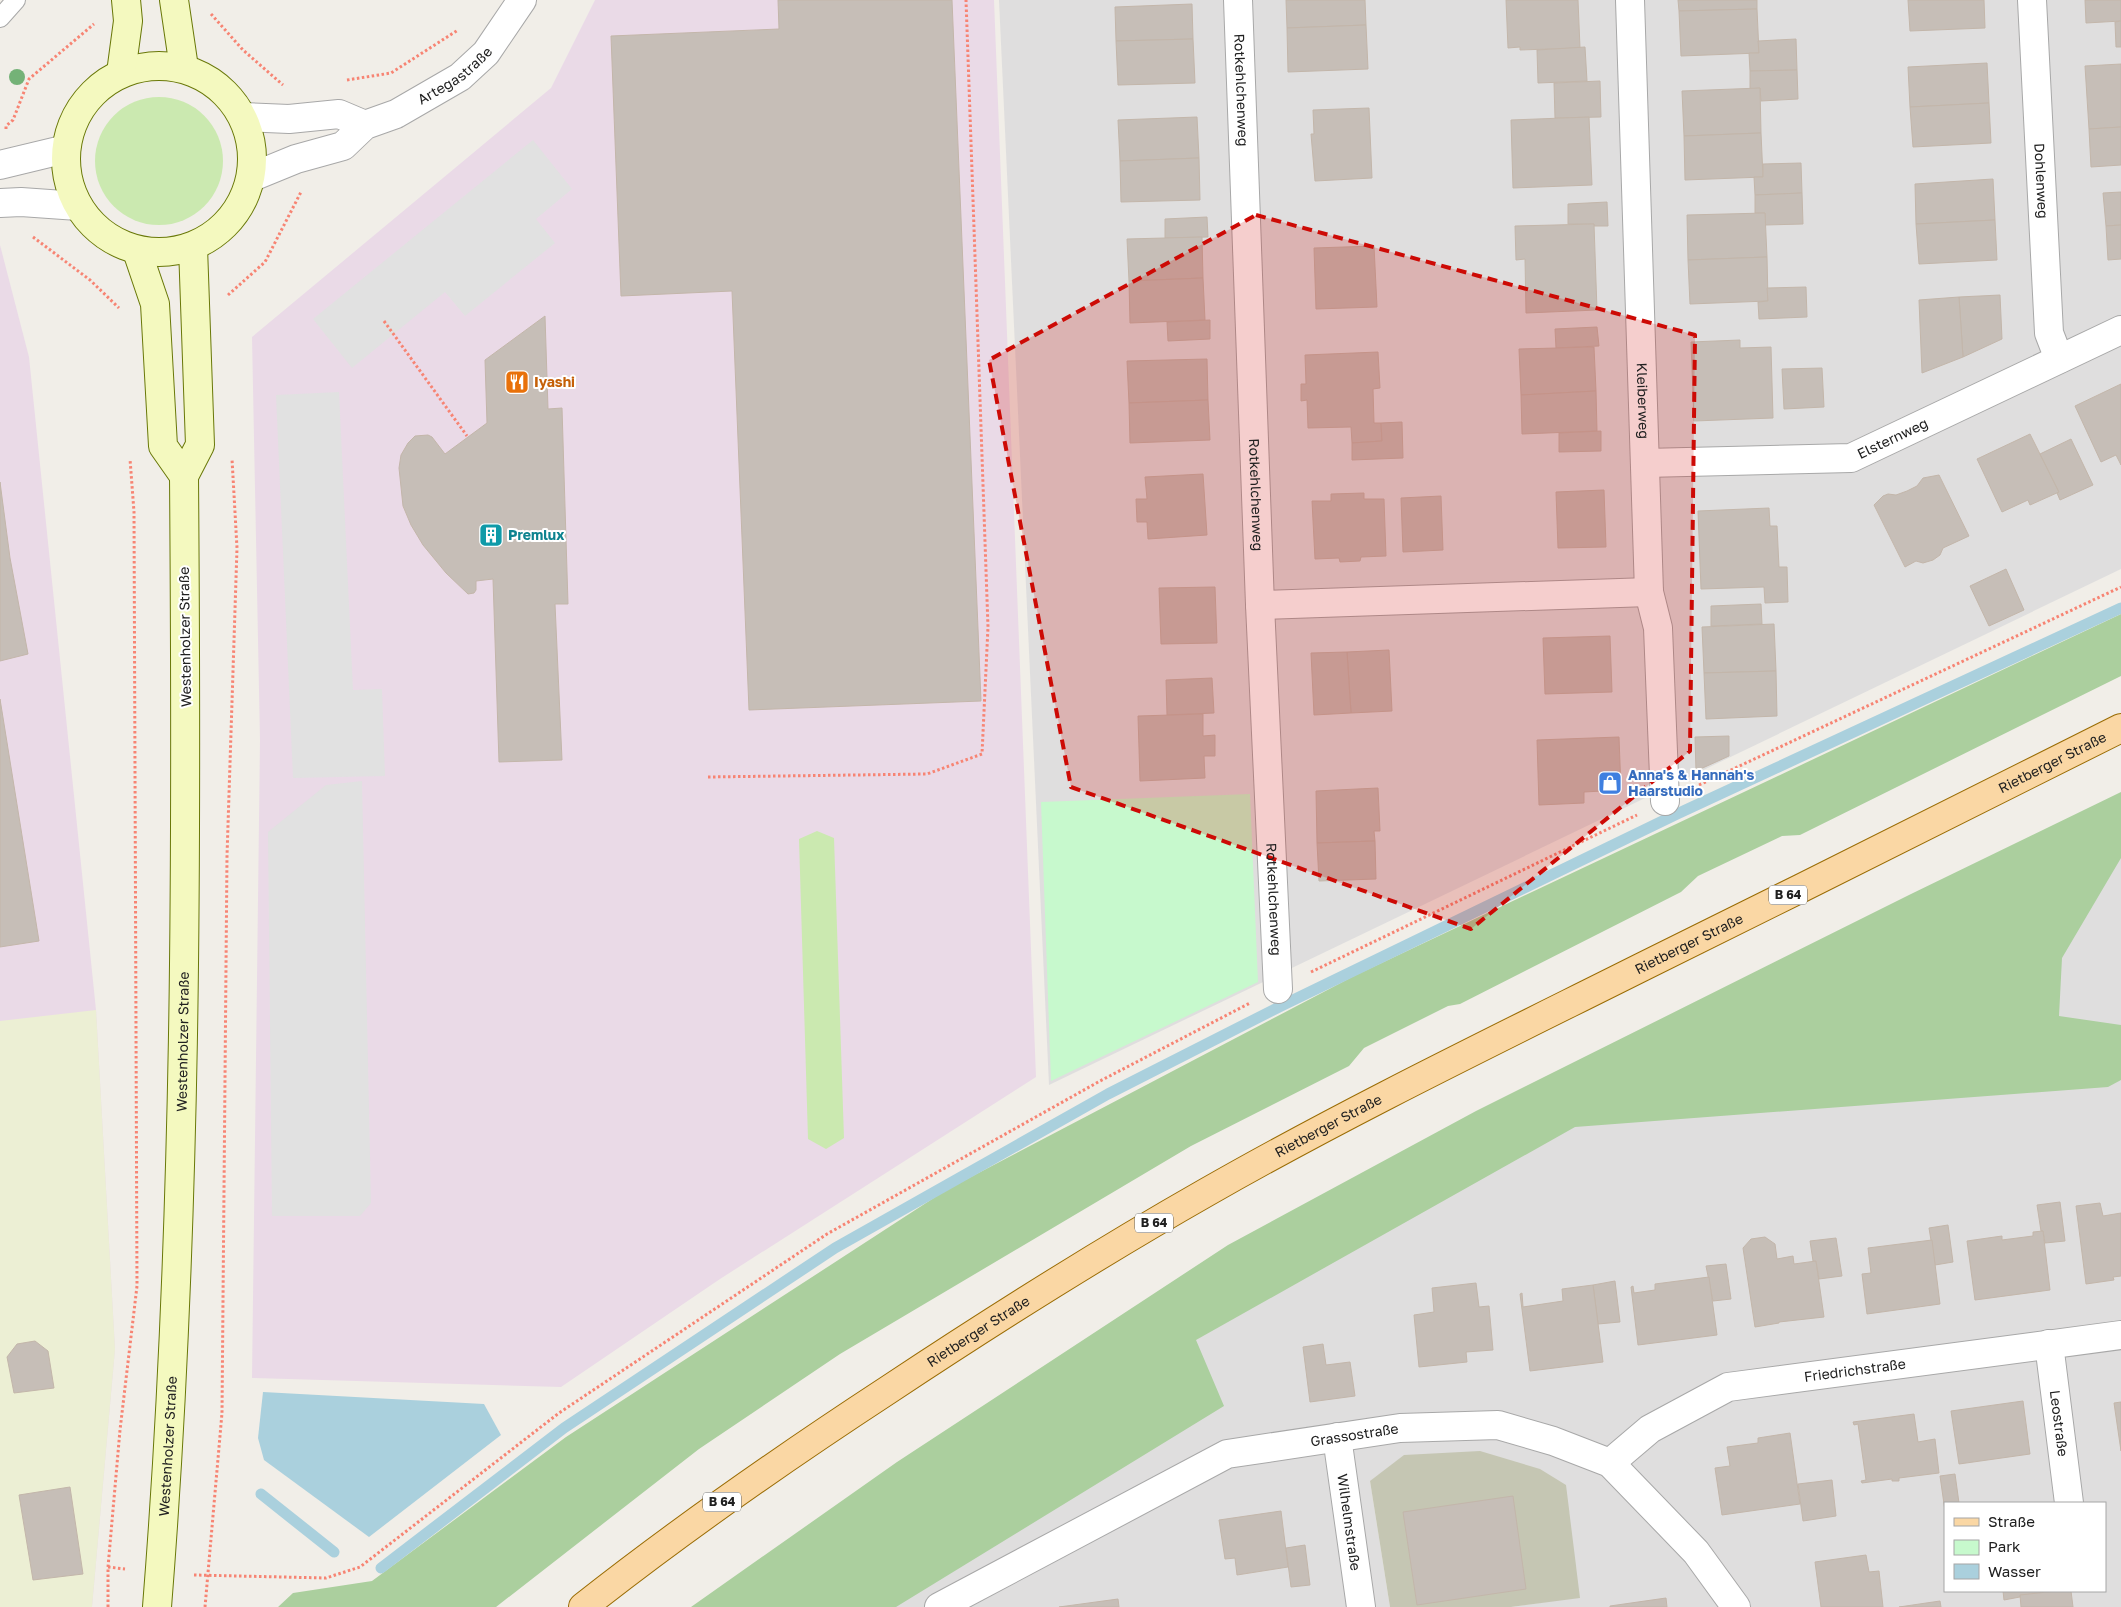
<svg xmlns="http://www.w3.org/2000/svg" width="2121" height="1607" viewBox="0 0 2121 1607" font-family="'Golos Text',sans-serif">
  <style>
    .residential { fill: #dfdede; fill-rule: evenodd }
    .industrial { fill: #eadae7 }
    .construction { fill: #c5c6b3 }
    .farmland { fill: #ecefd4 }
    .grass { fill: #cbe9b0 }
    .forest { fill: #abcf9e }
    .park { fill: #c7f9cd }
    .parking { fill: #e1e1e1 }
    .water { fill: #aad0dd }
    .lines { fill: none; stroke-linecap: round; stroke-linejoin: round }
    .stream { stroke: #aad0dd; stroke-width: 11 }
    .building { fill: #c6beb7; stroke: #c3b6aa }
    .service-casing { stroke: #a8a8a8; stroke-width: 20 }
    .minor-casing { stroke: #a8a8a8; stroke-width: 30 }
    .secondary-casing { stroke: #697808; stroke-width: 30 }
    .primary-casing { stroke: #9a6c04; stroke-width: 30 }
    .path { stroke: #f78473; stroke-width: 3; stroke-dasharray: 2.5 2.5; stroke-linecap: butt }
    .service { stroke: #fff; stroke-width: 18 }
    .minor { stroke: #fff; stroke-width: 28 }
    .secondary { stroke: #f4f9bf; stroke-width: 28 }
    .primary { stroke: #fad7a4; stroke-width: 28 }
    .tree { fill: #74b277 }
    .marked { fill: #cd0a05; fill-opacity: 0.2; stroke: #cd0a05; stroke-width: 4; stroke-dasharray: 10 6; stroke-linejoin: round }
    .labels { text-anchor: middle; stroke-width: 4; stroke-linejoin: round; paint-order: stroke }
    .shield { fill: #fff; stroke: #646464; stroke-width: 1 }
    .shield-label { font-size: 12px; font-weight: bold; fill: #212121 }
    .street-label { font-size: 14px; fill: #212121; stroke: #fff }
    .food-label { font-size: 14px; font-weight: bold; fill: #c56008; stroke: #fff; text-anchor: start }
    .culture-label { font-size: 14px; font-weight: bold; fill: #0d838f; stroke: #fff; text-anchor: start }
    .shop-label { font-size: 14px; font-weight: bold; fill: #366cbe; stroke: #fff; text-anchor: start }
  </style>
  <rect width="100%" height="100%" fill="#f1eee8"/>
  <g class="residential">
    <path d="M999,0h1122v569l-1072,516z"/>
    <path d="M2121,819v788h-610l69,-10 -210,-116 20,126h-653l171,-128zM1945,1503h160v88h-160z"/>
  </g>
  <g class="industrial">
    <path d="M595,0h399l42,1077 -316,202 -159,108 -309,-9 8,-638 -8,-403 299,-249z"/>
    <path d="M0,245l29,112 67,653 19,339 -23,258h-92z"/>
  </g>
  <path class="construction" d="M1480,1451l60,18 26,16 14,113 -69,9h-121l-20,-126 34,-26z"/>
  <path class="farmland" d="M96,1010l19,339 -23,258h-92v-586z"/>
  <g class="grass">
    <circle cx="159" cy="161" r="64"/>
    <path d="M817,831l17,7 10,300 -18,11 -18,-10 -9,-300z"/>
  </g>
  <g class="forest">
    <path d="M2121,614v62l-321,159 -18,1 -84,40 -17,16 -221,112 -12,2 -84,42 -15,18 -158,80 -351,208 -141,95 -203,158h-218l15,-14 79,-12 194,-144 380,-247 408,-214z"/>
    <path d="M2121,792v66l-59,100 -3,58 62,9v55l-13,7 -533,40 -379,213 28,66 -328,201h-205l206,-145 331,-217 248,-134 435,-217z"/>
  </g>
  <path class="park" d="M1250,794l8,188 -207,99 -10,-279z"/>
  <g class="parking">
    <path d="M533,140l39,49 -36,30 19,24 -90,73 -20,-24 -93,76 -39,-49z"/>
    <path d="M339,392l14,298 29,-1 3,87 -92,2 -17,-383z"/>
    <path d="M362,781l9,422 -11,13h-88l-4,-384 58,-47z"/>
  </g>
  <path class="water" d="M263,1392l221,12 17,31 -132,102 -105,-77 -6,-22z"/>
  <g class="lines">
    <g class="stream">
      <path d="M261,1494l73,58"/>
      <path d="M381,1568l183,-140 271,-180 273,-154 175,-89 394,-191 444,-206"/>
    </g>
  </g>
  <g class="building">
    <path d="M778,0h174l29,701 -232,9 -17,-419 -111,5 -10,-260 168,-7z"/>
    <path d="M1286,0h79l1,25 -79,3z"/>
    <path d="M1506,0h72l2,48 -60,2v-3l-12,1z"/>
    <path d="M1678,0h79v9l-78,2z"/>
    <path d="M1908,0h76l1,28 -75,3z"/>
    <path d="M2085,0h36v21l-35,2z"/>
    <path d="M1192,4l1,35 -77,2 -1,-34z"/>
    <path d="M1757,9l2,44 -78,3 -2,-45z"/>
    <path d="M2121,21v26h-5l-1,-25z"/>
    <path d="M1366,25l2,44 -80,3 -1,-44z"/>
    <path d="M1193,39l2,44 -77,2 -2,-44z"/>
    <path d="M1796,39l1,31 -47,1 -1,-18h10l-1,-12z"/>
    <path d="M1585,47l2,34 -49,2 -1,-33z"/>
    <path d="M1987,63l2,40 -79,4 -2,-40z"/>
    <path d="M2121,64v63l-32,2 -4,-63z"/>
    <path d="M1797,70l1,29 -37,2 -1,-13 -10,1v-18z"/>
    <path d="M1600,81l1,36 -46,1 -1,-35z"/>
    <path d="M1760,88l1,45 -77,3 -2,-45z"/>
    <path d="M1989,103l2,40 -78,4 -3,-40z"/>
    <path d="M1369,108l3,70 -57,3 -4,-47h3l-1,-24z"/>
    <path d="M1197,117l2,41 -79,3 -2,-41z"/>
    <path d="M1589,117l3,68 -79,3 -2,-68z"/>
    <path d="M2121,127v38l-30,2 -2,-38z"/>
    <path d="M1761,133l2,44 -78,3 -1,-44z"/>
    <path d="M1199,158l1,42 -79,2 -1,-41z"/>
    <path d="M1801,163l1,30 -47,2 -1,-18h9v-13z"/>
    <path d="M1993,179l2,41 -79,4 -1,-40z"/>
    <path d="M2121,192v33l-15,1 -3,-33z"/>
    <path d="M1802,193l1,31 -38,1v-12h-10v-18z"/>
    <path d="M1607,202l1,24h-14v-2h-26v-20z"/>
    <path d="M1765,213l2,44 -79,3 -1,-45z"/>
    <path d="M1207,217l1,20 -43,1v-19z"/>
    <path d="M1995,220l2,40 -78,4 -3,-40z"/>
    <path d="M1594,224l3,86 -71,3 -1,-54 -9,1 -1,-34z"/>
    <path d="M2121,225v34l-13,1 -2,-34z"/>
    <path d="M1202,237l1,41 -74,3 -2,-42z"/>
    <path d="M1374,246l3,61 -61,2 -2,-61z"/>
    <path d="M1767,257l1,44 -78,3 -2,-44z"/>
    <path d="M1203,278l2,42 -75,3 -1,-42z"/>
    <path d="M1806,287l1,30 -48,2 -1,-17 10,-1 -1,-13z"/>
    <path d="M2000,295l2,44 -39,18 -4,-60z"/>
    <path d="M1959,297l4,60 -41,16 -3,-73z"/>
    <path d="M545,316l3,93 14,-1 6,196h-13l7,156 -63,2 -6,-183 -17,2v9l-2,3 -6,1 -22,-21 -23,-28 -12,-20 -8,-19 -4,-38 2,-13 7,-12 7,-7 13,-1 4,2 13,17 42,-31 -2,-63z"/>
    <path d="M1210,320v19l-42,2 -1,-19z"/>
    <path d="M1597,327l2,19 -43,2 -1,-19z"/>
    <path d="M1740,340v8l31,-1 2,71 -79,3 -3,-79z"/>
    <path d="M1594,347l2,44 -75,4 -2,-46z"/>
    <path d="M1378,352l2,36 -7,1 1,34h7l1,18 -30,2 -1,-16 -43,1 -1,-28 -6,1v-17h5l-1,-29z"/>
    <path d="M1207,359l1,41 -79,3 -2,-42z"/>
    <path d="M1822,368l2,39 -40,2 -2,-40z"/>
    <path d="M2121,384v81l-5,-10 -15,7 -26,-56z"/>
    <path d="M1596,391l1,40 -75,3 -1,-39z"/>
    <path d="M1208,400l2,40 -80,3 -1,-40z"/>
    <path d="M1402,422l1,36 -51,2v-17l30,-2 -1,-18z"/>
    <path d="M1601,431v20l-42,1v-19z"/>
    <path d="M2030,434l29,58 -29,13 -2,-5 -26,12 -25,-53z"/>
    <path d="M2071,439l22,46 -33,15 -3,-7 2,-1 -19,-38z"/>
    <path d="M1203,474l4,61 -59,4 -1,-17h-10l-1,-23h11l-2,-22z"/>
    <path d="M1939,475l30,61 -26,12 -3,7 -7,5 -10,3 -7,-2 -11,6 -31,-62 9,-9 5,-2 8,1 11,-4 10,-5 6,-8z"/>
    <path d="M0,482l10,76 18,96 -28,7z"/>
    <path d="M1604,490l2,57 -48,1 -2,-56z"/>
    <path d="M1364,493v6h20l2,57 -25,1 -1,4 -20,1 -1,-4 -24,1 -3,-58h19v-7z"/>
    <path d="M1441,496l2,54 -40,2 -2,-54z"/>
    <path d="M1769,508l1,18h7l2,41h8l1,35 -23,1 -1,-16 -63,2 -3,-78z"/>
    <path d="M2006,569l18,41 -35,16 -19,-40z"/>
    <path d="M1215,587l2,56 -56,1 -2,-56z"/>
    <path d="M1761,604l1,20 -51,2v-20z"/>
    <path d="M1774,624l2,47 -72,2 -2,-46z"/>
    <path d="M1610,636l2,56 -67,2 -2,-56z"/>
    <path d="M1389,650l3,61 -41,2 -4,-61z"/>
    <path d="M1347,652l4,61 -37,2 -3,-62z"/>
    <path d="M1776,671l1,45 -71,3 -2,-46z"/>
    <path d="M1212,678l2,35 -47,2 -1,-35z"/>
    <path d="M0,699l39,242 -39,6z"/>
    <path d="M1203,714v22l12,-1v21h-11l1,22 -65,3 -2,-65z"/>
    <path d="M1729,736v20l-33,15 -1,-34z"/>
    <path d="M1619,737l2,53 -37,2v11l-45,2 -2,-65z"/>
    <path d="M1378,788l2,43h-6l1,10 -58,2 -1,-52z"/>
    <path d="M1375,841l1,38 -57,2 -2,-38z"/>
    <path d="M2060,1202l5,39 -20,2 -2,-12h-2l-4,-26z"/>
    <path d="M2100,1203l3,13 18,-3v63l-8,1 1,3 -28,4 -10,-78z"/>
    <path d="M1948,1225l5,37 -18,3 -6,-37z"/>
    <path d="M2043,1231l7,59 -75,10 -8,-59 35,-5v4l31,-4v-4z"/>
    <path d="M1765,1237l10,7 2,15 16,-3 1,8 22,-3 8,56 -45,5v1l-24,4 -12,-79 8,-9z"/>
    <path d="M1836,1238l6,38 -23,3 -3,-18h-3l-3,-20z"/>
    <path d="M1932,1240l8,64 -73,10 -5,-40 9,-1 -3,-25z"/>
    <path d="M1726,1264l5,35 -18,2 -7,-35z"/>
    <path d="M1709,1277l8,58 -79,10 -7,-58 2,-1 1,7 21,-3v-6z"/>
    <path d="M1615,1281l5,41 -22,2 -5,-39z"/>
    <path d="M1476,1283l3,24 10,-1 4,44 -27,2 1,10 -48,5 -5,-52 20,-3 -2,-24z"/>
    <path d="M1593,1285l10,77 -73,9 -10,-77 2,-1 1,14 40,-6 -1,-12z"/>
    <path d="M35,1341l13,10 6,37 -40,5 -7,-36 10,-13z"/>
    <path d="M1323,1344l3,21 24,-3 5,34 -45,6 -7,-55z"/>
    <path d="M2023,1401l7,53 -71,10 -8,-53z"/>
    <path d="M2121,1402v49l-7,-48z"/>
    <path d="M1914,1414l4,28 17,-3 4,34 -40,5v3h-7v-2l-30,4 -1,-2 5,-1 -8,-56 -4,1 -1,-3z"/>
    <path d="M1790,1433l10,71 -78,11 -7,-47 15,-2 -3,-19 31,-4v-5z"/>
    <path d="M1955,1474l4,29h-14v8l-5,-35z"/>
    <path d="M1832,1480l4,36 -33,5 -5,-37z"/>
    <path d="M70,1487l13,87 -50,6 -14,-85z"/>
    <path d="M1513,1496l13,93 -109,16 -14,-93z"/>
    <path d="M1281,1511l7,56 -51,8 -2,-17 -10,1 -6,-39z"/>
    <path d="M1305,1545l5,40 -19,2 -5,-39z"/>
    <path d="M1866,1555l3,17 10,-1 4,36h-62l-6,-45z"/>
    <path d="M2003,1591h37l1,2 -37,7z"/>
    <path d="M2056,1591h19h-4l2,16h-52l-1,-12z"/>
    <path d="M1666,1598l1,9h-57v-1z"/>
    <path d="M1118,1599l1,8h-60z"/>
    <path d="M1940,1601l1,6h-42z"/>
  </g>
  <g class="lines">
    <g class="service-casing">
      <path id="service" d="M0,18l16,-18"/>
    </g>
    <g class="minor-casing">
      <g id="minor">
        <path id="s1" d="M1238,0l22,605 18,384"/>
        <path id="s2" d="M1630,0l19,592 9,36 7,173"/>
        <path id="s3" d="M2032,0l17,333 10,26"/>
        <path d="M244,117l45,2 50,-5 26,11"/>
        <path d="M0,165l66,-16"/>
        <path id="s4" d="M252,177l44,-18 47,-13 22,-21 31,-11 64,-37 26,-24 36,-53"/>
        <path d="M0,203l21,-1 57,4"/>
        <path id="s5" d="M1645,463l206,-5 270,-128"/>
        <path d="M1260,605l389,-13"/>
        <path id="s6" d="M2049,1344l20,159"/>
        <path id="s7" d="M1337,1437l24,170"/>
        <path id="s8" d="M1610,1463l40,-34 78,-42 393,-52"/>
        <path id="s9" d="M939,1607l288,-153 173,-26 98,-3 55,16 57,22 86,89 40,55"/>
      </g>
    </g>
    <g class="secondary-casing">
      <g id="secondary">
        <path d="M174,0l10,68"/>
        <circle cx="159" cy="159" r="93"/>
        <path d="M121,73l7,-52 -2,-21"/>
        <path d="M137,251l18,53 8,142 21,30"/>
        <path id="s10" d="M157,1607c30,-376 30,-754 27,-1131l16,-31 -7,-198"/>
      </g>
    </g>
    <g class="primary-casing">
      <g id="primary">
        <path id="s11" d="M583,1607c99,-78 201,-149 305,-217 104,-69 210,-136 319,-198 142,-81 289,-152 435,-225 160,-79 320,-159 479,-239"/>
      </g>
    </g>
    <g class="path">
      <path d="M211,14l32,36 40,35"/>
      <path d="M347,80l44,-7 67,-43"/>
      <path d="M6,129v-3l7,-6 16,-41 65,-55"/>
      <path d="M33,237l57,43 29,28"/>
      <path d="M228,295l37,-33 36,-70"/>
      <path d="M384,321l83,115"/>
      <path d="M708,777l219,-3 55,-20 6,-127 -22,-627"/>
      <path d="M1699,785l422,-198"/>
      <path d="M1311,972l326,-157"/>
      <path d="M108,1567l17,2"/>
      <path d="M194,1575l132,3 34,-11 199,-154 268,-179 273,-153 150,-78"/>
      <path d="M108,1607v-40l12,-137 17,-144 -3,-774 -4,-53"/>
      <path d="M205,1607l17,-194 5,-557 10,-308 -5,-89"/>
    </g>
    <use href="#service" class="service"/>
    <use href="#minor" class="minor"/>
    <use href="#secondary" class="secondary"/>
    <use href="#primary" class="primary"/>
  </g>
  <circle class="tree" cx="17" cy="77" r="8"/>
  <path class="marked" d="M1256,215l439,120 -5,416 -219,178 -400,-142 -82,-427z"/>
  <defs>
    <g id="restaurant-square" transform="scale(1.25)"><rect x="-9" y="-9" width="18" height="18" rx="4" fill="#e8710a" stroke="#fff"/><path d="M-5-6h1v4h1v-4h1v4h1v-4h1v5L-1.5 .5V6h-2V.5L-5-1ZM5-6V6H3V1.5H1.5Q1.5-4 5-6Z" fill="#fff"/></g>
    <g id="building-square" transform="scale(1.25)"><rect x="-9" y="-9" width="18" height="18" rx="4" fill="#0f9aa8" stroke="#fff"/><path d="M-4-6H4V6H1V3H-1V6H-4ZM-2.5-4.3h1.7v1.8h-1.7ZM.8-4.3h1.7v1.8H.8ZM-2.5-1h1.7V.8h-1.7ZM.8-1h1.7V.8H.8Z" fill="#fff"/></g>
    <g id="shop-square" transform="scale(1.25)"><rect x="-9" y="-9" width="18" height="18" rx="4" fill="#3f7fe0" stroke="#fff"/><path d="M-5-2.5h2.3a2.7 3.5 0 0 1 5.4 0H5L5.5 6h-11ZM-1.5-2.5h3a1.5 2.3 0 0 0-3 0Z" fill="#fff"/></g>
  </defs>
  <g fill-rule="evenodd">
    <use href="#restaurant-square" x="517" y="382"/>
    <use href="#building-square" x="491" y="535"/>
    <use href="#shop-square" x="1610" y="783"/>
  </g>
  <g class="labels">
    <g class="shield">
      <rect x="1769" y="885.5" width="38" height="19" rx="4"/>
      <rect x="1135" y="1213.5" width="38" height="19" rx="4"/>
      <rect x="703" y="1492.5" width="38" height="19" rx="4"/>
    </g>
    <g class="shield-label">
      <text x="1788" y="899">B 64</text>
      <text x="1154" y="1227">B 64</text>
      <text x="722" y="1506">B 64</text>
    </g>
    <g class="street-label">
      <text dy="5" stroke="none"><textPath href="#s4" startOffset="230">Artegastraße</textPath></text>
      <text dy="5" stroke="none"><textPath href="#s1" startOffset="90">Rotkehlchenweg</textPath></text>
      <text dy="5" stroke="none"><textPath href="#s3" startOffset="181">Dohlenweg</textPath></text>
      <text dy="5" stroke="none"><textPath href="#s2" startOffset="401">Kleiberweg</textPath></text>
      <text dy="5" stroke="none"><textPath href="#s5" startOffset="252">Elsternweg</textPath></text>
      <text dy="5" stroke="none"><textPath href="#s1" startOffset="495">Rotkehlchenweg</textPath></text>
      <text transform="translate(185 637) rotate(-91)" y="5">Westenholzer Straße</text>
      <text dy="5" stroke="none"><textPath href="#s11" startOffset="1698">Rietberger Straße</textPath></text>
      <text dy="5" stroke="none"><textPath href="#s1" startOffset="900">Rotkehlchenweg</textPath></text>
      <text dy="5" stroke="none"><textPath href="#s11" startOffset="1292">Rietberger Straße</textPath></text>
      <text dy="5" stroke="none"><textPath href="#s10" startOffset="566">Westenholzer Straße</textPath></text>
      <text dy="5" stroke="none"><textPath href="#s11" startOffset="888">Rietberger Straße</textPath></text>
      <text dy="5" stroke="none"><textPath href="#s11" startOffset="482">Rietberger Straße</textPath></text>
      <text dy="5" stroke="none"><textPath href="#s8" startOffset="269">Friedrichstraße</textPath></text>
      <text dy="5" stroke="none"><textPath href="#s6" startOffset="80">Leostraße</textPath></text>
      <text dy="5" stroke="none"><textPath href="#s9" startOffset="455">Grassostraße</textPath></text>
      <text dy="5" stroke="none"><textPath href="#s10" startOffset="161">Westenholzer Straße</textPath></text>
      <text dy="5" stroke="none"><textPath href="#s7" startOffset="86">Wilhelmstraße</textPath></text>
    </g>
    <g class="food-label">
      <text x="534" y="387">Iyashi</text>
    </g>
    <g class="culture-label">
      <text x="508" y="540">Premlux</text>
    </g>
    <g class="shop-label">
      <text x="1628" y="780">Anna's &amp; Hannah's<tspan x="1628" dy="16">Haarstudio</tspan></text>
    </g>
  </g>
  <rect x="1944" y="1502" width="162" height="90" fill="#ffffff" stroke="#a6a6a6"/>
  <rect x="1954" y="1518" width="25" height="8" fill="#fad7a4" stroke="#a6a6a6"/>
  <text x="1988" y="1527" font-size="15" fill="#212121">Straße</text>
  <rect x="1954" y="1540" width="25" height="15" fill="#c7f9cd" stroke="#a6a6a6"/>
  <text x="1988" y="1552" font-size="15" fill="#212121">Park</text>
  <rect x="1954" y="1564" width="25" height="15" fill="#aad0dd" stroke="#a6a6a6"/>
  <text x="1988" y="1577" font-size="15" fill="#212121">Wasser</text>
</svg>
